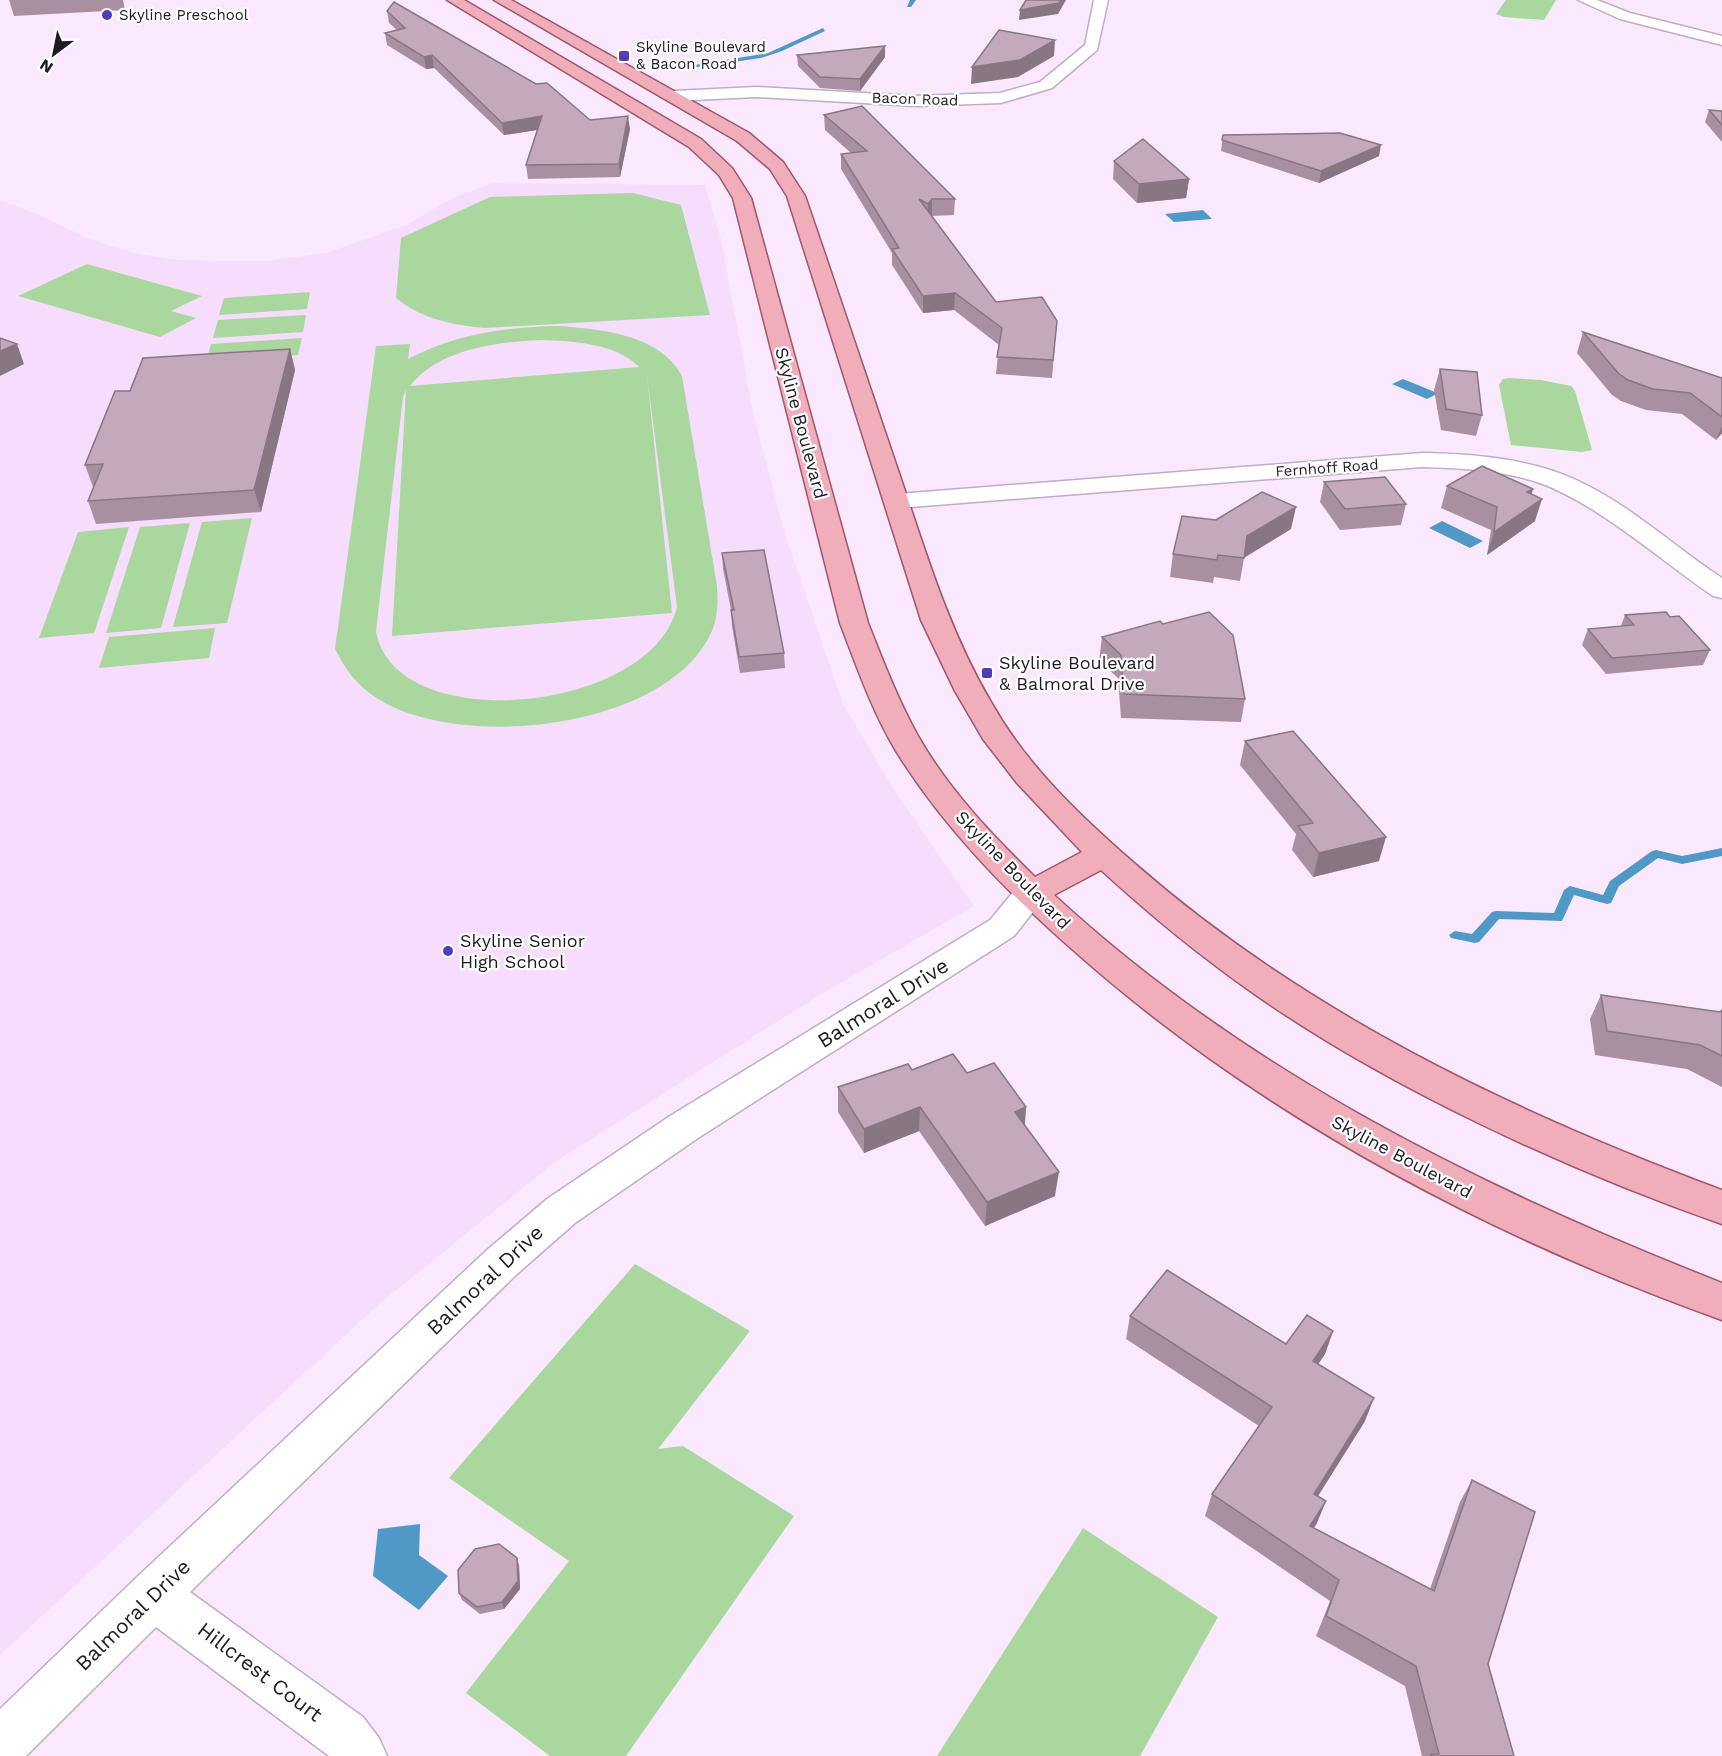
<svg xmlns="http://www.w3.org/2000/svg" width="1722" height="1756" viewBox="0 0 1722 1756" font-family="'Work Sans',sans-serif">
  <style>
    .built { fill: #f7ddfd }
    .green { fill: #a9d79d; fill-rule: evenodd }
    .water { fill: #5099c6 }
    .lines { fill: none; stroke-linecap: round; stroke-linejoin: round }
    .stream { fill: #5099c6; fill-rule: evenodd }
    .minor-casing { stroke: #c0acc4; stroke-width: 3 }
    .major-casing { stroke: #a15667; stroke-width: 3 }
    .minor { fill: #fff; fill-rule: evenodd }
    .major { fill: #f0adba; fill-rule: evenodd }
    .wall { fill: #a990a1 }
    .shaded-wall { fill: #897683 }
    .building { fill: #c4a8bb; stroke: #897683; stroke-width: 1.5 }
    .poi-dot { fill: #4f3eb6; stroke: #fff; stroke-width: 2 }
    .labels { text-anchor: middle; stroke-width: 4.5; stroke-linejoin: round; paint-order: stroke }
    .far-poi-label { font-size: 15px; fill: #201922; stroke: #fff; text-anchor: start }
    .far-street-label { font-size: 15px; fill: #201922; stroke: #fff }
    .street-label { font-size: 18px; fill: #201922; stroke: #fff }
    .poi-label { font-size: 18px; fill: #201922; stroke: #fff; text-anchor: start }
    .near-street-label { font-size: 21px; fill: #201922; stroke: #fff }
  </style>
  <rect width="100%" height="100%" fill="#fae9fe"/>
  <path class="built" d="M493,183l212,2 16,54 33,178 31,117 58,170 49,83 82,119 -156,90 -263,166 -177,143 -378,350v-1455l40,15 47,23 47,15 43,7 87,1 62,-8 80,-28 47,-27z"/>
  <g class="green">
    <path d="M1506,0h50l-12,20 -40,-3 -8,-3z"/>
    <path d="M633,193l48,12 29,110 -225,13c-33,-3 -63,-9 -89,-30l5,-60 89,-41z"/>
    <path d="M87,264l115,32 -31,15 25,7 -36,19 -142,-41z"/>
    <path d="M310,292l-3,17 -88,6 5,-17z"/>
    <path d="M306,315l-3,17 -90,6 5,-18z"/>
    <path d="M558,326c42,3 102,8 124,50l35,210c1,17 1,33 -7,49 -46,95 -253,117 -335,62 -19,-13 -30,-28 -40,-48l41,-303 34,-2 -2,15c47,-25 97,-32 150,-33zM541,340c31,1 75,3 98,27l-229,19c29,-37 87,-44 131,-46zM647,376l30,231c-26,107 -283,131 -301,24l27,-234 3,-7 -14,246 280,-23z"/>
    <path d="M302,338l-4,17 -92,7 5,-18z"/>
    <path d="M1509,378l32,2 30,6 4,5 17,59 -10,2 -71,-7 -12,-60 4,-6z"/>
    <path d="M252,518l-25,105 -54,4 29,-105z"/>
    <path d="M190,523l-29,105 -55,5 34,-106z"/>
    <path d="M129,527l-35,106 -55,5 39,-106z"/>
    <path d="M215,628l-6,30 -110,10 10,-31z"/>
    <path d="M635,1264l115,67 -92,118 25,-3 111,70 -168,240h-76l-84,-63 103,-132 -120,-83z"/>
    <path d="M1083,1528l135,89 -78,139h-203z"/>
  </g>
  <g class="water">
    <path d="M1203,210l9,9 -38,3 -9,-8z"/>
    <path d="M1403,379l32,13v3l-8,4 -35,-15z"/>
    <path d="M1442,521l41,20 -13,7 -41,-20z"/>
    <path d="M420,1524l-1,31 29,21 -29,34 -46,-34 5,-47z"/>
  </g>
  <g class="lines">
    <g class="stream">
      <path d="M910,0h6l-5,7h-4z"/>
      <path d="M823,28l2,3 -43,20 -21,7 -70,10 -3,-2 80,-13z"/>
      <path d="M1722,848v8l-40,8 -24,-6 -39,28 -8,17 -4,1 -33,-9 -12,26 -63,-2 -20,23 -4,1 -24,-5 -2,-3 6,-4 17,3 20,-22 4,-1 58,2 10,-23 6,-4 33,9 7,-14 42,-30 4,-1 26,6z"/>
    </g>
    <g class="minor-casing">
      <g id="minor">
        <path d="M1094,0h14l-11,50 -45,38 -51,15 -85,3 -160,-9 -82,4 -8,-5 8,-5 82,-4 160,9 84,-3 40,-11 45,-37z"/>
        <path d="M1578,0h19l33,13 92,23v9l-102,-26z"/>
        <path d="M1422,453c51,1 104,5 152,26 54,24 99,67 148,99v20l-9,-2c-53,-36 -115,-92 -173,-113 -38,-13 -79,-15 -118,-16l-524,41 -9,-2 -3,-5 3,-5 9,-2z"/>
        <path d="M1031,882l12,3 5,8 -34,43 -316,202 -123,85 -58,51 -327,318 173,125 16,21 8,18h-58l-173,-129 -130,129h-26v-47l136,-131 351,-328 60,-51 123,-83 320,-196 29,-35z"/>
      </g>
    </g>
    <g class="major-casing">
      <path id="major" d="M447,0h17l237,139 31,29 19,30 117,425c15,38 30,77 50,113 30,53 74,99 117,141l47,-25 -65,-69 -34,-44 -28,-48 -34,-71 -134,-424 -17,-27 -33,-28 -243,-141h17l238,133 34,29 22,34c32,93 63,186 95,280 26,77 49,155 91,226 35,63 89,114 143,161 171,150 376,248 588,327v34c-155,-54 -335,-137 -469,-231 -53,-37 -104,-79 -152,-123l-47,25c193,178 426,293 668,388v37c-234,-84 -462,-204 -649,-370 -66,-58 -130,-123 -177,-199 -24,-40 -39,-84 -56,-128l-107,-425 -14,-23 -30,-28z"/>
    </g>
    <use href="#minor" class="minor"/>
    <use href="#major" class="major"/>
  </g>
  <g class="wall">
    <path d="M9,0h114l2,10 -111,6z"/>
    <path d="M387,11l203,109 40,9 -10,48 -92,2 -2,-14 11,-35 -33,5 -70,-67 -8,1 -39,-24 -2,-12 12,-3 -8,-7z"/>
    <path d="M797,55l88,2 -25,34 -40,-3 -22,-22z"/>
    <path d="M1709,110l13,1v31l-17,-20z"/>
    <path d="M824,115l131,84 -1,16 -23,1 65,86 61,19 -5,57 -56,-4 3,-29 -45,-35 -31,3 -31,-48v-12l-51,-84v-15l10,-1 -26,-23z"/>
    <path d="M1223,135l156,21 -60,27 -98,-32z"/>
    <path d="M1114,161l75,18 -3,19 -49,5 -24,-24z"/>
    <path d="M1583,332l139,46v55l-6,7 -34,-26 -36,-4 -25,-9 -9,-6 -35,-42z"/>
    <path d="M290,349l5,21 -34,142 -165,12 -8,-23 6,-14h-1l-8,-22 45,-74z"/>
    <path d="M1440,369l42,46 -6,21 -35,-6 -7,-40z"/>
    <path d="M1324,482l82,22 -5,21 -61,5 -20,-28z"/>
    <path d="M1447,486l84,8 4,27 -48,34 4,-25 -50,-22z"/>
    <path d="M1291,529l-47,29 -4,23 -26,-4 -1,6 -43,-6 3,-23z"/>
    <path d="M722,553l62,100 1,15 -45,5 -8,-47 -1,-16 -8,-41z"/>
    <path d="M1625,615l45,2 40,33 -7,15 -97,9 -24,-29 6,-16 33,-3z"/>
    <path d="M1102,637l143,62 -4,23 -120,-4 -3,-40 -19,-17z"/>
    <path d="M1245,741l134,120 -66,16 -21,-27 4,-16 -56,-69z"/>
    <path d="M1601,995l119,17 2,-2v77l-35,-18 -92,-14 -5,-36z"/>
    <path d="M912,1070l55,3 59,34 -1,18 30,71 -70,30 -66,-95 -55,22 -26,-41v-25z"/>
    <path d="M1130,1316l156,28 47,-13 -8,23 -7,10 47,57 -47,75 -1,27 -4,5 117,61 30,-87 12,-22 16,184 26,92h-92l-17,-70 -89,-50 14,-35 -125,-85 7,-22 47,-68 -133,-87z"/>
    <path d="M519,1565l1,24 -16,20 -24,5 -18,-14 -3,-7z"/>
  </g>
  <g class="shaded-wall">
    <path d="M1061,0h5l-8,14 -39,6 1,-10z"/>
    <path d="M1055,40l-1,16 -36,21 -47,7 1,-17z"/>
    <path d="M885,46v11l-25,34v-12z"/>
    <path d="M432,55l2,13 -8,1 -2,-12z"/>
    <path d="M542,116l1,13 -39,6 -2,-12z"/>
    <path d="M628,116l2,13 -10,48 -1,-13z"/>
    <path d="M1381,145l-2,11 -60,27 2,-12z"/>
    <path d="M1189,179l-3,19 -49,5 2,-19z"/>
    <path d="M932,199v16l-5,5 1,-16z"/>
    <path d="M955,293l-1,17 -31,3v-17z"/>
    <path d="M17,344l7,20 -24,12v-25z"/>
    <path d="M290,349l5,21 -34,142 -7,-22z"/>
    <path d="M1722,426v7l-6,7z"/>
    <path d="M1533,489l-6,21 15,-11 -7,22 -48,34 7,-23 33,-40z"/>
    <path d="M1296,507l-5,22 -48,29 4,-22z"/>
    <path d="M1386,837l-7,24 -66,16 6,-24z"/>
    <path d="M920,1107l-1,24 -55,22v-24z"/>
    <path d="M1026,1107l-2,24 -9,-19z"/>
    <path d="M1059,1172l-4,24 -70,30 2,-24z"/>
    <path d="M1333,1331l-8,23 -20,30 8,-23z"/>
    <path d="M1374,1398l-9,23 -59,94 8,-21z"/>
    <path d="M1326,1501l-9,22 -16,25 9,-22z"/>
    <path d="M517,1558l2,7 1,24 -16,20 -2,-7z"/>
  </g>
  <g class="building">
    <path d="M1026,0h35l-2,3 -39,7z"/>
    <path d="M394,2l142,82 11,-1 43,37 38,-4 -9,48 -93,1 16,-49 -40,7 -70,-68 -8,2 -39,-24 20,-5 -18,-17z"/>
    <path d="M999,30l56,10 -35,20 -48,7z"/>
    <path d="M885,46l-25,33 -40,-2 -23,-22z"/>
    <path d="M862,106l93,93h-23l-4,5 -9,-5 77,103 46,-5 15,24 -4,39 -56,-3 5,-29 -47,-35 -32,3 -31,-47 7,-1 -58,-94 26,-3 -43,-36z"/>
    <path d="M1709,110l13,1v14z"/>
    <path d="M1340,133l41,12 -60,26 -99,-31 1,-5z"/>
    <path d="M1143,139l46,40 -50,5 -25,-23z"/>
    <path d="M1583,332l139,46v39l-32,-24 -37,-4 -25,-9 -9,-6z"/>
    <path d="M0,338l17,6 -17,7z"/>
    <path d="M290,349l-36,141 -166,11 15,-37 -18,1 30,-74h15l13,-33z"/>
    <path d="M1440,369l37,3 5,43 -36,-6z"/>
    <path d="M1482,466l51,23 -6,3 15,7 -48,33 3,-25 -50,-21z"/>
    <path d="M1385,477l21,27 -61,5 -21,-27z"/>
    <path d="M1262,492l34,15 -49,29 -3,22 -26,-3 -1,5 -44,-6 9,-38 34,4z"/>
    <path d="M764,550l20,103 -45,4 -8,-47h3l-12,-57z"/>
    <path d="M1209,612l24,23 12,64 -121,-5 -3,-39 -19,-18 58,-16 3,3z"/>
    <path d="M1666,612l4,5 9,-1 31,34 -98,8 -24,-29 46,-4 -9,-10z"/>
    <path d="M1293,731l93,106 -67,16 -21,-27 15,-3 -68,-82z"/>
    <path d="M1601,995l119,17 2,-2v46l-22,-11 -93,-14z"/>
    <path d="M953,1054l14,19 27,-10 32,44 -11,5 44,60 -72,30 -67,-95 -56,22 -26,-42 70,-23 4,6z"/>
    <path d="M1167,1270l119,74 21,-29 26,16 -20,30 61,37 -60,96 12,7 -16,25 124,65 38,-111 63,32 -47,152 26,92h-83v-2h8l-23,-88 -90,-50 13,-36 -127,-86 60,-87 -142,-91z"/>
    <path d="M499,1544l18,14 1,23 -16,21 -25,5 -18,-14 -1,-23 17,-21z"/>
  </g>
  <g class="poi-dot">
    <circle cx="107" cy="15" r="6"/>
    <rect x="618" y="50" width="12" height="12" rx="3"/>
    <rect x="981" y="667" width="12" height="12" rx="3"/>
    <circle cx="448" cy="951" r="6"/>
  </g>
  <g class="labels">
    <g class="far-poi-label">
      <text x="119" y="20">Skyline Preschool</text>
      <text x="636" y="52">Skyline Boulevard<tspan x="636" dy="17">&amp; Bacon Road</tspan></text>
    </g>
    <g class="far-street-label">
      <text transform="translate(915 99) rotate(2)" y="5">Bacon Road</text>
      <text transform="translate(1327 468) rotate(-4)" y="5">Fernhoff Road</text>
    </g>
    <g class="street-label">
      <text transform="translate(801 423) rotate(75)" y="6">Skyline Boulevard</text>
      <text transform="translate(1013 870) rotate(46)" y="6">Skyline Boulevard</text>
      <text transform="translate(1402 1157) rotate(28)" y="6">Skyline Boulevard</text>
    </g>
    <g class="poi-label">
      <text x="999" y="669">Skyline Boulevard<tspan x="999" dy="21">&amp; Balmoral Drive</tspan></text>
      <text x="460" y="947">Skyline Senior<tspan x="460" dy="21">High School</tspan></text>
    </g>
    <g class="near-street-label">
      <text transform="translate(883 1003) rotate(-32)" y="7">Balmoral Drive</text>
      <text transform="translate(485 1280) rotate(-43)" y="7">Balmoral Drive</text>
      <text transform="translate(133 1615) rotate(-44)" y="7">Balmoral Drive</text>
      <text transform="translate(260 1672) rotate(37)" y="7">Hillcrest Court</text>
    </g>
  </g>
  <g transform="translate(54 54) rotate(212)" stroke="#ffffff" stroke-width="4.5" paint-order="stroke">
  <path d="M0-4.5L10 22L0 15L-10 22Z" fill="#201922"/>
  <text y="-9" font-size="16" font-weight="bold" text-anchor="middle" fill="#201922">N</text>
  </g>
</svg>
